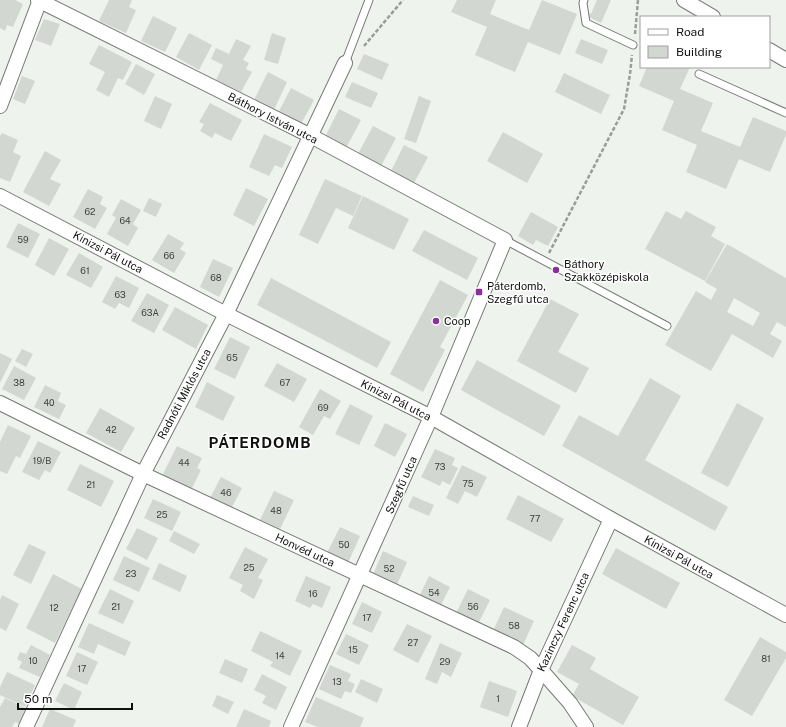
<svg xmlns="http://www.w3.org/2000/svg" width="786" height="727" viewBox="0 0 786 727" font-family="'Public Sans',sans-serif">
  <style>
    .building { fill: #d2d7d1; fill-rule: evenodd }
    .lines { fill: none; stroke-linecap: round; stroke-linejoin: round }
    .service-casing { stroke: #767a75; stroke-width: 9 }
    .minor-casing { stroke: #767a75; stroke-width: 16 }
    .path { stroke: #999d98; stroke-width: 2.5; stroke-dasharray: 4 2; stroke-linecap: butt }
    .service { stroke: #fff; stroke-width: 7 }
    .minor { stroke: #fff; stroke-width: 14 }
    .poi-dot { fill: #8b2f9a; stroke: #fff; stroke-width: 1.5 }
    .labels { text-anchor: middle; stroke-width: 3; stroke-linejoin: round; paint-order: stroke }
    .number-label { font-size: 9px; fill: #404240 }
    .street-label { font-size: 11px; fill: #0f110f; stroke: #fff }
    .poi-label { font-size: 11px; fill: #0f110f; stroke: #fff; text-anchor: start }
    .district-label { font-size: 15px; font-weight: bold; letter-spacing: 1px; fill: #0f110f; stroke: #fff }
  </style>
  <rect width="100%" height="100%" fill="#eef3ed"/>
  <g class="building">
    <path d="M0,0h15l8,4 -10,23 -6,-2 -2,6 -5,-3z"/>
    <path d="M109,0h23l-3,7 7,3 -10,23 -27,-12z"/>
    <path d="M457,0h39l-6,14 39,16 13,-30 35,14 -17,41 -32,-13 -13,30 -40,-17 12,-28 -36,-15z"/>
    <path d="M597,0h14l-10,23 -14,-7 1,-3 3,1z"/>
    <path d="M153,16l24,12 -12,24 -24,-11z"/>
    <path d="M44,19l16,5 -9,22 -16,-6z"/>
    <path d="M189,33l23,12 -13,25 -23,-13z"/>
    <path d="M272,33l14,5 -8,26 -14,-4z"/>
    <path d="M236,39l15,7 -8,14 6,3 -3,6 6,3 -11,20 -25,-12 7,-15 -12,-6 5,-11 13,6z"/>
    <path d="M581,39l27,11 -6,14 -27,-11z"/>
    <path d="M99,45l33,17 -9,18 -5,-2 -9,19 -13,-7 9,-18 -16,-8z"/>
    <path d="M364,54l25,10 -7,16 -25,-11z"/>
    <path d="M136,64l19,10 -11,21 -19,-11z"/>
    <path d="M647,67h43l-10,22 33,14 -12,28 39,16 13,-30 33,14v4l-16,37 -31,-13 -13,30 -40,-17 11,-27 -35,-15 12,-29 -35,-15z"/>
    <path d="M268,72l19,10 -13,28 -20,-10z"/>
    <path d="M564,73l46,22 -9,19 -46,-22z"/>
    <path d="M22,76l13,5 -10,23 -12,-5z"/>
    <path d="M352,82l26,11 -7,15 -26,-11z"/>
    <path d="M291,88l23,12 -13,24 -23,-11z"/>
    <path d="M155,96l17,8 -11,25 -17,-8z"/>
    <path d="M419,96l12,5 -15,42 -12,-4z"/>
    <path d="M210,103l32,17 -11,21 -16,-8 -3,5 -12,-7 4,-7 -5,-2z"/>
    <path d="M339,109l22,11 -16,30 -21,-11z"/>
    <path d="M373,126l23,12 -15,28 -23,-12z"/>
    <path d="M503,132l40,22 -16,29 -40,-22z"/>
    <path d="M2,133l16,7 -5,12 8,4 -11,26 -10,-4v-42z"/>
    <path d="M264,134l28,13 -10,21 -7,-3 -6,11 -20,-9z"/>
    <path d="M404,145l24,12 -14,26 -23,-12z"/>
    <path d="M45,151l16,9 -11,19 11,5 -12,22 -26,-14z"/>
    <path d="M325,179l37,17 -9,20 -17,-8 -18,36 -19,-9z"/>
    <path d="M246,188l22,11 -14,27 -21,-11z"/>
    <path d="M88,189l15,8 -3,7 7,4 -12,21 -22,-12z"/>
    <path d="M363,196l46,23 -15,31 -46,-22z"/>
    <path d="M149,198l13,6 -6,13 -13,-6z"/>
    <path d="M121,199l20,11 -8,14 5,4 -10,18 -21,-12 9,-16 -4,-3z"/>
    <path d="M666,211l15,8 5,-8 30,16 -5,9 14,8 -20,37 -60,-32z"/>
    <path d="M531,212l27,15 -10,19 -12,-6 -3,5 -15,-9z"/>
    <path d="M18,223l22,11 -12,24 -22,-11z"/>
    <path d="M424,230l54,28 -11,22 -55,-29z"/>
    <path d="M168,234l16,9 -4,6 6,4 -12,20 -22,-13z"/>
    <path d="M49,238l20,11 -15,27 -19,-11z"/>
    <path d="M727,244l59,34v49l-9,-5 -7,12 12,7 -9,17 -41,-24 -21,37 -46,-26 31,-54 15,9 6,-11 -12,-7zM734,298l26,15 -7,13 -26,-14z"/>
    <path d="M79,253l24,14 -12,21 -25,-13z"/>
    <path d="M213,259l20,9 -14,29 -19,-10z"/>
    <path d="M116,276l23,12 -10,20 -10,-5 -4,6 -13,-7z"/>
    <path d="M271,278l120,64 -14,26 -120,-63z"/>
    <path d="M440,280l28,15 -28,52 5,3 -22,42 -33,-18z"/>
    <path d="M147,293l22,12 -15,28 -23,-12z"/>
    <path d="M550,299l29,15 -21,38 31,16 -13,25 -59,-32z"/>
    <path d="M175,307l33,18 -12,24 -34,-19z"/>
    <path d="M230,337l20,10 -15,32 -21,-10z"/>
    <path d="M22,349l11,5 -7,13 -11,-6z"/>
    <path d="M0,353l12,6 -12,24z"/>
    <path d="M477,360l84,46 -17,30 -83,-46z"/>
    <path d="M277,363l30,16 -13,23 -30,-16z"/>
    <path d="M14,366l22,12 -12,22 -22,-11z"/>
    <path d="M650,378l31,18 -36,64 83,47 -13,24 -153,-85 17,-31 39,21z"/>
    <path d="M207,382l28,15 -12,24 -28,-14z"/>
    <path d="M45,385l16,8 -3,8 8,4 -7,14 -25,-12z"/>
    <path d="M320,389l21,12 -11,18 -6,-3 -11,19 -14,-8z"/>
    <path d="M737,403l27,15 -36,69 -27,-14z"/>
    <path d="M350,404l23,12 -14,29 -24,-11z"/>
    <path d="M100,408l35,20 -14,24 -35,-19z"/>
    <path d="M385,423l22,11 -12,23 -21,-11z"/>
    <path d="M8,425l23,11 -11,22 -4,-2 -9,18 -7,-3v-29z"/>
    <path d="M38,441l23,11 -11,21 -5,-3 -6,10 -17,-8z"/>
    <path d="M177,446l25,12 -5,10 4,2 -10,20 -29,-14z"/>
    <path d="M435,449l20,9 -3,7 6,3 -8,17 -8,-4 -2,5 -19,-9z"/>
    <path d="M80,464l34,17 -13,26 -34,-17z"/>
    <path d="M462,465l25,12 -10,20 -12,-6 -7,13 -12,-6z"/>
    <path d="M221,477l21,11 -11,21 -21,-11z"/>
    <path d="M274,491l20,9 -15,31 -20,-9z"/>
    <path d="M518,495l46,24 -13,23 -45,-23z"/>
    <path d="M413,496l21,9 -5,11 -21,-9z"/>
    <path d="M153,499l28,13 -9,19 -28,-13z"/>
    <path d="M340,527l20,9 -12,27 -21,-10z"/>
    <path d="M137,528l21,10 -11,22 -21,-11z"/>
    <path d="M174,531l26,13 -6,10 -25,-13z"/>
    <path d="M29,544l17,8 -15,32 -18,-9z"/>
    <path d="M245,547l23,12 -10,19 5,2 -9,19 -14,-8 3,-6 -14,-7z"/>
    <path d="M616,548l64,35 -14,26 -64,-35z"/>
    <path d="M383,551l24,11 -11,25 -24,-10z"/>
    <path d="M124,556l26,12 -11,24 -26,-12z"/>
    <path d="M159,563l28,13 -7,16 -28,-13z"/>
    <path d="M53,574l29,15 -27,54 -29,-15z"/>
    <path d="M306,576l25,11 -9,21 -9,-4 -3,4 -15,-7z"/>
    <path d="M429,576l21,11 -11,22 -21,-10z"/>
    <path d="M110,589l24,12 -11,23 -25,-11z"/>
    <path d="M468,589l22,11 -12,24 -22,-11z"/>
    <path d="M2,595l17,9 -13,27 -6,-3v-28z"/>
    <path d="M362,602l20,10 -10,21 -20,-9z"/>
    <path d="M504,607l30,14 -11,24 -30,-14z"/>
    <path d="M89,623l42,19 -6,14 -27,-12 -4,10 -16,-7z"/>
    <path d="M407,624l25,12 -14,27 -25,-13z"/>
    <path d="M260,631l42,20 -12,25 -20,-10 3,-4 -22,-11z"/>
    <path d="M346,634l23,11 -10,20 -23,-11z"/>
    <path d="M760,637l26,15v6l-34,58 -28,-16z"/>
    <path d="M440,643l22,10 -11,24 -9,-5 -5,12 -12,-5z"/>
    <path d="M31,645l19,10 -10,22 -21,-9 3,-6 -5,-3 3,-7 6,2z"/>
    <path d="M572,645l24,13 -6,11 49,28 -16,28 -51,-29 7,-12 -22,-12z"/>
    <path d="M77,652l21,10 -11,23 -21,-9z"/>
    <path d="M225,659l23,10 -6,14 -23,-10z"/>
    <path d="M330,665l21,9 -3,7 7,3 -4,9 -6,-2 -4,8 -22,-10z"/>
    <path d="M7,672l28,13 -10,22 -25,-12v-8z"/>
    <path d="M262,674l25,13 -11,23 -14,-7 4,-7 -12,-6z"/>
    <path d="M361,679l22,10 -6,14 -22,-11z"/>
    <path d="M489,681l28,10 -9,26 -28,-10z"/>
    <path d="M64,683l18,9 -8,18 -19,-9z"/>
    <path d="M217,695l17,7 -6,12 -16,-8z"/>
    <path d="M316,697l48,21 -4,9h-42l-13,-5z"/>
    <path d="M5,698l22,11 -7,15 -5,-2 -3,5h-12v-20z"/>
    <path d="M50,709l26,11 -3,7h-31z"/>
    <path d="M244,709l27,12 -2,6h-33z"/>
  </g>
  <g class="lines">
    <g class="service-casing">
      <g id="service">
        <path d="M584,0l-1,3 3,20 47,22"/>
        <path d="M345,63l24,-63"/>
        <path d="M699,74l87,39"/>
        <path d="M505,240l162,86"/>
      </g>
    </g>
    <g class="minor-casing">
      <g id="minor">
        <path d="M38,0l273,136 194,104 -74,177 -140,310"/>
        <path d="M684,0l29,17"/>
        <path d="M769,50l17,10"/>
        <path d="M0,106l40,-106"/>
        <path d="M0,196l226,118 205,103 180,102 175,96"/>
        <path d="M0,403l143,71 371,173 16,11 11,12 29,33 16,24"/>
        <path d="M26,727l117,-253 83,-160 119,-251"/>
        <path d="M519,727l22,-57 70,-151"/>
      </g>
    </g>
    <g class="path">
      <path d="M635,34l3,-34"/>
      <path d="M364,46l39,-46"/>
      <path d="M549,253l75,-144 6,-35 2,-19"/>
    </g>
    <use href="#service" class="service"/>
    <use href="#minor" class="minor"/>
  </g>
  <g class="poi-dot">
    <circle cx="556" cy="270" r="4"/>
    <rect x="475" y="288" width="8" height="8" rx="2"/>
    <circle cx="436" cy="321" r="4"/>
  </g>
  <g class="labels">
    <g class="number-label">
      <text x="90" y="215">62</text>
      <text x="125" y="224">64</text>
      <text x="23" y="243">59</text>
      <text x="169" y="259">66</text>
      <text x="85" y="274">61</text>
      <text x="216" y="281">68</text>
      <text x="120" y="298">63</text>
      <text x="150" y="316">63A</text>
      <text x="232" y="361">65</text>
      <text x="19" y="386">38</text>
      <text x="285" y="386">67</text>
      <text x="49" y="406">40</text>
      <text x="323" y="411">69</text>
      <text x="111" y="433">42</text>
      <text x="42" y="464">19/B</text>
      <text x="184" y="466">44</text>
      <text x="440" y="470">73</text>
      <text x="468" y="487">75</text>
      <text x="91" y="488">21</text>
      <text x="226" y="496">46</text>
      <text x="276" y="514">48</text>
      <text x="162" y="518">25</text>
      <text x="535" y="522">77</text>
      <text x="344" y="548">50</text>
      <text x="249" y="571">25</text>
      <text x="389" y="572">52</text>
      <text x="131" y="577">23</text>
      <text x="434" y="596">54</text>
      <text x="313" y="597">16</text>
      <text x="116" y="610">21</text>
      <text x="473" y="610">56</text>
      <text x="54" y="611">12</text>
      <text x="367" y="621">17</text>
      <text x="514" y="629">58</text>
      <text x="413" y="646">27</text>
      <text x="353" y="653">15</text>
      <text x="280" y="659">14</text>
      <text x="766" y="662">81</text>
      <text x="33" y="664">10</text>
      <text x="445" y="665">29</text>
      <text x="82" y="672">17</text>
      <text x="337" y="685">13</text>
      <text x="498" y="702">1</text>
    </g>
    <g class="street-label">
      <text transform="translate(273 118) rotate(27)" y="4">Báthory István utca</text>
      <text transform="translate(108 252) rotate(28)" y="4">Kinizsi Pál utca</text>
      <text transform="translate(184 394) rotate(-62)" y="4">Radnóti Miklós utca</text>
      <text transform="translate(396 400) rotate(27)" y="4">Kinizsi Pál utca</text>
      <text transform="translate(401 485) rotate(-66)" y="4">Szegfű utca</text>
      <text transform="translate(305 550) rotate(25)" y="4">Honvéd utca</text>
      <text transform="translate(679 557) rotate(29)" y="4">Kinizsi Pál utca</text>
      <text transform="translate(563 622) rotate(-65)" y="4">Kazinczy Ferenc utca</text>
    </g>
    <g class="poi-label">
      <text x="564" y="268">Báthory<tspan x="564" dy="13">Szakközépiskola</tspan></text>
      <text x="487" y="290">Páterdomb,<tspan x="487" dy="13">Szegfű utca</tspan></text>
      <text x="444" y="325">Coop</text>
    </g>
    <g class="district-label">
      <text x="260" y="448">PÁTERDOMB</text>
    </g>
  </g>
  <rect x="640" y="16" width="130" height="52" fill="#ffffff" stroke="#9fa09f"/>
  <rect x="648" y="29" width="20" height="6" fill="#ffffff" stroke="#9fa09f"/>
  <text x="676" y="36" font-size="12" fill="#0f110f">Road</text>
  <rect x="648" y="46" width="20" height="12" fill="#d2d7d1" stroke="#9fa09f"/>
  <text x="676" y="56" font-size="12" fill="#0f110f">Building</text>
  <path d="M18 703v6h114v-6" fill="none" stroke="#0f110f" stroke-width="2"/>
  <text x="24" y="703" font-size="12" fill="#0f110f" stroke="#ffffff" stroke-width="3" paint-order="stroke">50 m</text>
</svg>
